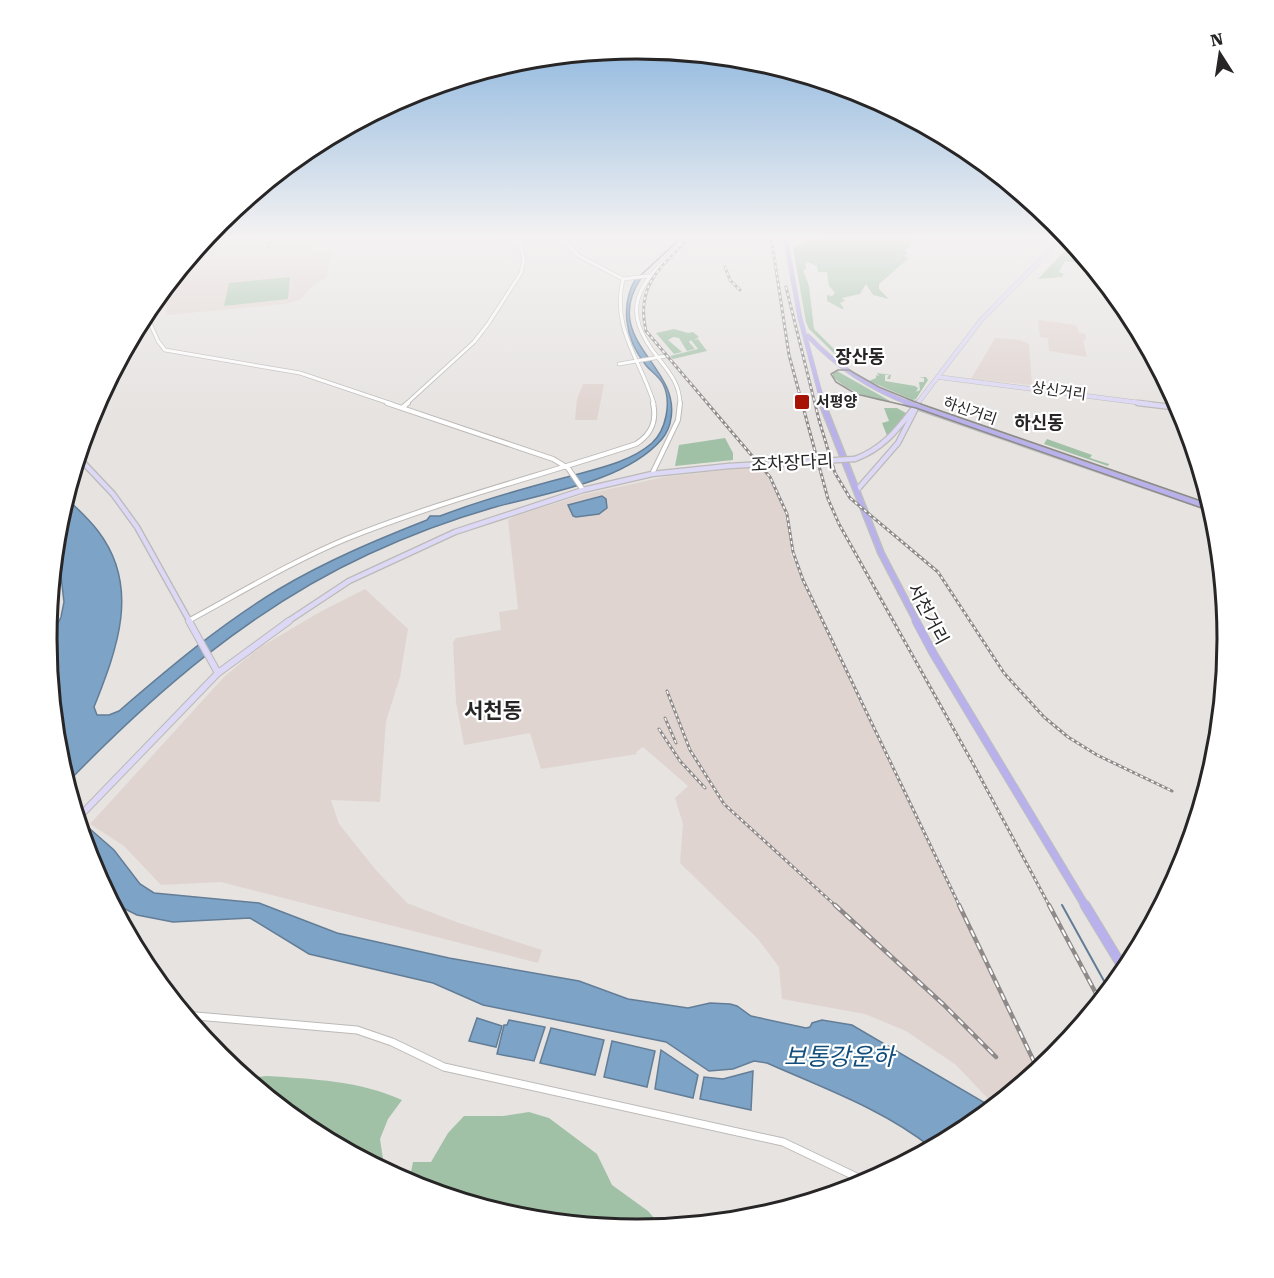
<svg xmlns="http://www.w3.org/2000/svg" width="1274" height="1278" viewBox="0 0 1274 1278" font-family="'Roboto Serif','Noto Sans KR',serif">
  <style>
    .built { fill: #e0d4d0 }
    .green { fill: #a1c1a7 }
    .water { fill: #7da3c7; stroke: #637d96; stroke-width: 1.5 }
    .lines { fill: none; stroke-linecap: round; stroke-linejoin: round }
    .stream-far1 { stroke: #637d96; stroke-width: 1.5 }
    .stream { stroke: #637d96; stroke-width: 2 }
    .tertiary-far2-casing { stroke: #bcb9b7; stroke-width: 4.5 }
    .tertiary-far1-casing { stroke: #bcb9b7; stroke-width: 6 }
    .tertiary-casing { stroke: #bcb9b7; stroke-width: 9 }
    .secondary-far2-casing { stroke: #bcb9b7; stroke-width: 5 }
    .secondary-far1-casing { stroke: #bcb9b7; stroke-width: 7 }
    .secondary-casing { stroke: #bcb9b7; stroke-width: 8 }
    .primary-far3-casing { stroke: #bebebe; stroke-width: 5 }
    .primary-far2-casing { stroke: #bebebe; stroke-width: 8 }
    .primary-far1-casing { stroke: #bebebe; stroke-width: 9 }
    .primary-casing { stroke: #bebebe; stroke-width: 11 }
    .tertiary-far2 { stroke: #fff; stroke-width: 3 }
    .tertiary-far1 { stroke: #fff; stroke-width: 4 }
    .tertiary { stroke: #fff; stroke-width: 7 }
    .secondary-far2 { stroke: #dcd8f5; stroke-width: 4 }
    .secondary-far1 { stroke: #dcd8f5; stroke-width: 4.5 }
    .secondary { stroke: #dcd8f5; stroke-width: 6 }
    .primary-far3 { stroke: #b9b1eb; stroke-width: 4 }
    .primary-far2 { stroke: #b9b1eb; stroke-width: 5 }
    .primary-far1 { stroke: #b9b1eb; stroke-width: 7 }
    .primary { stroke: #b9b1eb; stroke-width: 9 }
    .tram { stroke: #8d8a89; stroke-width: 1.5 }
    .rail-far1-casing { stroke: #8d8a89; stroke-width: 3 }
    .rail-casing { stroke: #8d8a89; stroke-width: 4.5 }
    .rail-far1 { stroke: #fff; stroke-width: 1.5; stroke-dasharray: 3; stroke-linecap: butt }
    .rail { stroke: #fff; stroke-width: 2; stroke-dasharray: 7; stroke-linecap: butt }
    .secondary-bridge-casing { stroke: #bcb9b7; stroke-width: 7; stroke-linecap: butt }
    .secondary-bridge { stroke: #dcd8f5; stroke-width: 4.5 }
    .poi-dot { fill: #a71406; stroke: #fff; stroke-width: 2 }
    .labels { text-anchor: middle; stroke-width: 4.5; stroke-linejoin: round; paint-order: stroke }
    .far-street-label { font-size: 15px; fill: #272525; stroke: #fff }
    .far-poi-label { font-size: 15px; font-weight: bold; fill: #272525; stroke: #fff; text-anchor: start }
    .far-quarter-label { font-size: 18px; font-weight: bold; fill: #272525; stroke: #fff }
    .street-label { font-size: 18px; fill: #272525; stroke: #fff }
    .quarter-label { font-size: 21px; font-weight: bold; fill: #272525; stroke: #fff }
    .near-water-label { font-size: 24px; font-style: italic; fill: #114e7c; stroke: #fff }
    .rim { fill: none; stroke: #272525; stroke-width: 3 }
  </style>
  <rect width="100%" height="100%" fill="#e6e3e1"/>
  <g class="built">
    <path d="M210,236h83l10,7 9,2v7h19l-4,25 -15,9 -11,13 -15,5 -119,11 -3,-17 3,-12 35,-43z"/>
    <path d="M1038,320l38,5 3,7 6,2 1,5 -3,1 4,17 -38,-6 -1,-13 -8,-1z"/>
    <path d="M995,338l25,2 9,4 3,41 -61,-6z"/>
    <path d="M583,384h21l-7,36h-22l2,-21z"/>
    <path d="M761,466l18,31 9,26 3,32 246,516 -42,35 -39,-41 -50,-34 -41,-17 -83,-15 -3,-32 -21,-28 -78,-76 3,-39 -8,-26 13,-12 -45,-39 -7,5 1,2 -96,15 -11,-36 -66,12 -8,-43 -3,-60 3,-4 45,-8 -2,-18 19,-3 -10,-89 7,-4 67,-21 82,-18z"/>
    <path d="M365,589l43,40 -8,48 -14,44 -6,81 -49,-2 8,24 36,45 32,34 52,20 83,27 -4,13 -317,-81 -60,3 -37,-39 -34,-22 134,-147 35,-29 59,-35z"/>
  </g>
  <g class="green">
    <path d="M819,236h98l-8,12 -4,1 3,6h-7l8,3 -30,26v5l10,10 -16,-4 -7,-11 -6,10 -18,4 3,3 -5,2 4,6h-2l-15,-8v-6l5,1 3,-3 -6,-7 -2,-14h-9l-1,-6 -10,-4 -2,1 1,6 -3,1 6,16 5,43 24,24 1,5 -30,-29 -3,-7 -13,-74 8,-4 1,-4h16z"/>
    <path d="M1072,243l11,13 -5,7 -13,-2 -6,11 5,2 -2,3 -24,2z"/>
    <path d="M290,277l-2,22 -64,7 5,-23z"/>
    <path d="M674,329l14,4 5,-1 6,5 -5,3 4,-1 9,12 -34,8 -3,-3 28,-7 -7,-9 -2,2 6,7 -8,2 -8,-13 -6,-1 -5,3 14,12 -8,2 -18,-21z"/>
    <path d="M837,371l53,30c-16,2 -46,-13 -57,-24v-4z"/>
    <path d="M877,373l14,2 -1,4h-3l2,-4h-4v6l30,5 3,2 -2,4 4,-2 -1,-8h5v-4l-5,-1h7l2,3 -12,19 -3,1 -44,-19 7,-3v-3l3,1z"/>
    <path d="M884,408h13l9,5 -18,25 -6,-15 7,-2z"/>
    <path d="M725,438l8,15v7l-58,6 4,-21z"/>
    <path d="M1047,439l45,16 -2,3 19,6 -1,2 -64,-22z"/>
    <path d="M267,1076c45,3 94,5 135,24l-14,19 -8,20 3,20 10,10 17,8 3,-15h18l17,-29 16,-17h39l26,-4 20,6 48,36 15,31 36,26 14,16 -25,2 -116,-11 -110,-34 -102,-54 -64,-52z"/>
  </g>
  <g class="water">
    <path d="M636,278h5c-41,62 39,87 30,140 -1,8 -4,15 -9,21 -37,43 -117,54 -170,69 -42,12 -84,28 -123,46 -117,54 -214,138 -302,229l-9,-29 -11,-108 14,-29 3,-15 -4,-34 -5,-14 3,-31 8,-25c11,10 23,21 32,33 43,56 19,118 -4,176l3,8h12l10,-4c51,-44 102,-87 160,-122 47,-28 97,-49 148,-69l3,-4h10c42,-16 85,-28 127,-39 28,-8 62,-14 85,-34 14,-13 20,-41 11,-59 -4,-8 -13,-13 -18,-20 -20,-25 -25,-59 -9,-86z"/>
    <path d="M602,496l4,3 1,9 -8,6 -23,3 -3,-1 -5,-11z"/>
    <path d="M90,829l24,21 26,34 14,9 105,10 78,30 112,25 130,23 49,18 60,9 22,-5 20,1 7,2 14,10 55,12 4,-1 2,-4 10,-3 30,5 140,82 -27,23 -33,18c-49,-39 -109,-60 -165,-85l-13,-2 -21,8 -24,2 -43,-29 -183,-37 -50,-22 -124,-29 -59,-36 -77,4 -36,-7 -26,-13 -20,-37 -10,-33z"/>
    <path d="M477,1018l25,8 -6,21 -27,-6z"/>
    <path d="M509,1020l36,7 -11,34 -37,-7 7,-29h3z"/>
    <path d="M551,1028l53,12 -9,35 -55,-12z"/>
    <path d="M612,1041l43,10 -8,36 -43,-10z"/>
    <path d="M661,1050l37,25 -5,23 -38,-9z"/>
    <path d="M753,1071l-2,39 -51,-11 4,-22 19,2z"/>
  </g>
  <g class="lines">
    <path class="stream-far1" d="M641,275l42,-39"/>
    <path class="stream" d="M1062,905l47,85"/>
    <g class="tertiary-far2-casing">
      <g id="tertiary-far2">
        <path d="M560,236l19,20 44,23"/>
        <path d="M206,238l2,-2"/>
        <path d="M649,276l-26,3c-12,50 18,81 31,125"/>
        <path d="M145,312l13,29 7,9 135,23 92,31"/>
        <path d="M619,364l47,-8"/>
        <path d="M406,404l68,-62 14,-18 33,-51 3,-14 -6,-23"/>
        <path d="M680,404c0,-19 -10,-31 -21,-45 -47,-58 -12,-80 30,-123"/>
      </g>
    </g>
    <g class="tertiary-far1-casing">
      <g id="tertiary-far1">
        <path d="M387,403l166,56 15,9 15,22"/>
        <path d="M403,407l5,-4"/>
        <path d="M652,474l26,-54 2,-17"/>
        <path d="M188,621c52,-28 103,-59 158,-82 94,-38 194,-63 290,-95 16,-10 21,-23 17,-41"/>
      </g>
    </g>
    <g class="tertiary-casing">
      <path id="tertiary" d="M185,1015l172,15 35,12 52,25 339,75 84,40"/>
    </g>
    <g class="secondary-far2-casing">
      <g id="secondary-far2">
        <path d="M938,377l212,27"/>
        <path d="M917,404l65,-85 82,-83"/>
      </g>
    </g>
    <g class="secondary-far1-casing">
      <g id="secondary-far1">
        <path d="M1138,403l42,5"/>
        <path d="M78,457l35,37 24,33 53,95"/>
        <path d="M855,459c30,-11 44,-32 63,-56"/>
        <path d="M857,490l41,-47 17,-33"/>
        <path d="M287,622l62,-41 106,-49 128,-42 69,-16 77,-8"/>
      </g>
    </g>
    <g class="secondary-casing">
      <g id="secondary">
        <path d="M189,621l29,52"/>
        <path d="M77,819l141,-146 71,-52"/>
      </g>
    </g>
    <g class="primary-far3-casing">
      <g id="primary-far3">
        <path d="M785,236l15,82 23,86"/>
        <path d="M808,336c29,31 63,53 103,68"/>
      </g>
    </g>
    <g class="primary-far2-casing">
      <g id="primary-far2">
        <path d="M822,403l59,150 36,69"/>
        <path d="M907,403l304,105"/>
      </g>
    </g>
    <g class="primary-far1-casing">
      <path id="primary-far1" d="M916,621l17,32 153,254"/>
    </g>
    <g class="primary-casing">
      <path id="primary" d="M1085,905l40,66"/>
    </g>
    <use href="#tertiary-far2" class="tertiary-far2"/>
    <use href="#tertiary-far1" class="tertiary-far1"/>
    <use href="#tertiary" class="tertiary"/>
    <use href="#secondary-far2" class="secondary-far2"/>
    <use href="#secondary-far1" class="secondary-far1"/>
    <use href="#secondary" class="secondary"/>
    <use href="#primary-far3" class="primary-far3"/>
    <use href="#primary-far2" class="primary-far2"/>
    <use href="#primary-far1" class="primary-far1"/>
    <use href="#primary" class="primary"/>
    <path class="tram" d="M1210,504l-292,-101 -39,-16 -30,-17h-11l-7,4 5,8 20,12 60,14 297,104"/>
    <g class="rail-far1-casing">
      <g id="rail-far1">
        <path d="M692,236c-30,29 -57,49 -46,95l124,146 17,37 6,38 10,28 157,327"/>
        <path d="M771,236l18,119 39,144 11,25 132,236 79,147"/>
        <path d="M268,247l4,-11"/>
        <path d="M725,267l5,13 10,10"/>
        <path d="M786,287l33,133 16,53 15,25 88,74 66,101 40,44 24,20 29,18 75,36"/>
        <path d="M667,691l23,59 34,54 113,103"/>
        <path d="M665,718l11,25"/>
        <path d="M659,729l21,32 25,27"/>
      </g>
    </g>
    <g class="rail-casing">
      <g id="rail">
        <path d="M835,905l109,100 52,52"/>
        <path d="M959,905l79,165"/>
        <path d="M1049,905l51,96"/>
      </g>
    </g>
    <use href="#rail-far1" class="rail-far1"/>
    <use href="#rail" class="rail"/>
    <g class="secondary-bridge-casing">
      <path id="secondary-bridge" d="M729,466l126,-7"/>
    </g>
    <use href="#secondary-bridge" class="secondary-bridge"/>
  </g>
  <linearGradient id="sky" x2="0" y2="1"><stop stop-color="#7daddb"/><stop offset="0.57" stop-color="#f4f2f2"/><stop offset="1" stop-color="#f4f2f2" stop-opacity="0"/></linearGradient>
  <rect width="1274" height="415" fill="url(#sky)"/>
  <rect class="poi-dot" x="794" y="394" width="16" height="16" rx="3"/>
  <g class="labels">
    <g class="far-street-label">
      <text transform="translate(1059 391) rotate(8)" y="5">상신거리</text>
      <text transform="translate(970 411) rotate(19)" y="5">하신거리</text>
    </g>
    <g class="far-poi-label">
      <text x="816" y="407">서평양</text>
    </g>
    <g class="far-quarter-label">
      <text x="860" y="363">장산동</text>
      <text x="1039" y="429">하신동</text>
    </g>
    <g class="street-label">
      <text transform="translate(792 463) rotate(-3)" y="6">조차장다리</text>
      <text transform="translate(928 614) rotate(62)" y="6">서천거리</text>
    </g>
    <g class="quarter-label">
      <text x="493" y="718">서천동</text>
    </g>
    <g class="near-water-label">
      <text x="839" y="1065">보통강운하</text>
    </g>
  </g>
  <path d="M0 0H1274V1278H0ZM57 639a580 580 0 1 1 1160 0a580 580 0 1 1-1160 0Z" fill="#fff" fill-rule="evenodd"/>
  <path class="rim" d="M57 639a580 580 0 1 1 1160 0a580 580 0 1 1-1160 0Z"/>
  <g transform="translate(1220 54) rotate(348)" stroke="#ffffff" stroke-width="4.5" paint-order="stroke">
  <path d="M0-4.5L10 22L0 15L-10 22Z" fill="#272525"/>
  <text y="-9" font-size="16" font-weight="bold" text-anchor="middle" fill="#272525">N</text>
  </g>
</svg>
